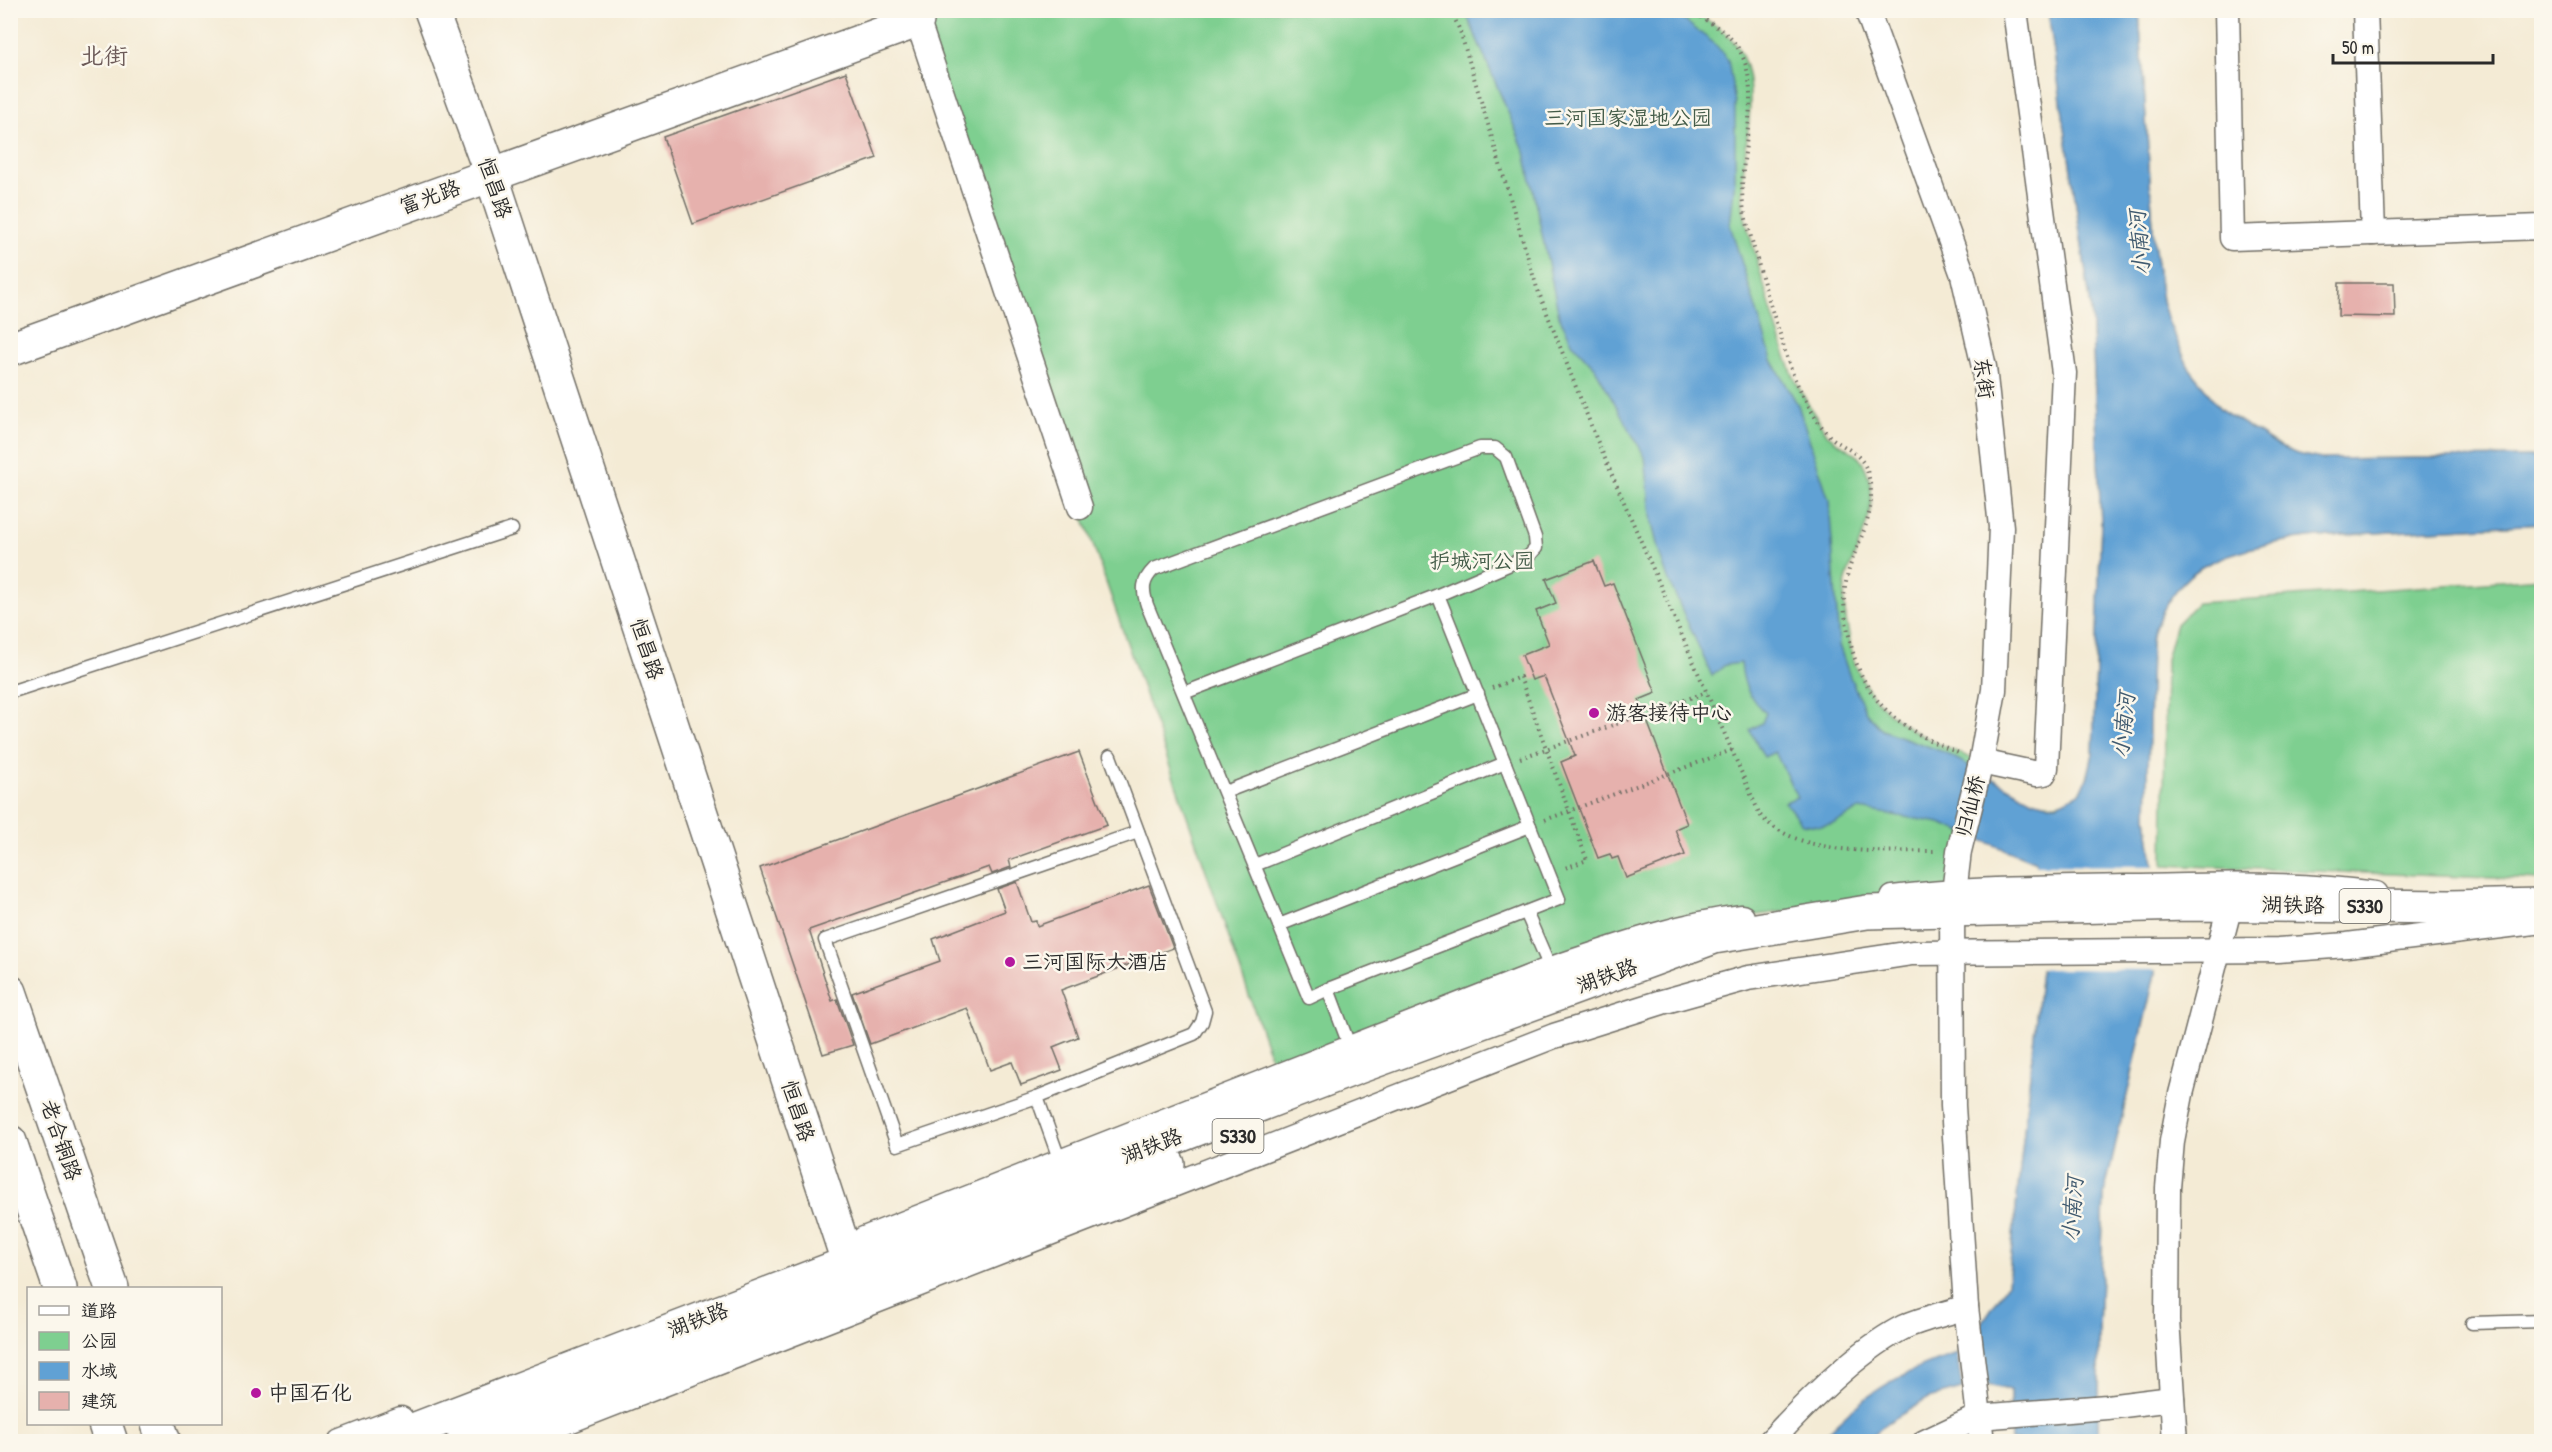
<svg xmlns="http://www.w3.org/2000/svg" width="2552" height="1452" viewBox="0 0 2552 1452" font-family="'Patrick Hand','LXGW WenKai TC',sans-serif">
  <style>
    .green { fill: #7ecf90; stroke: #547d5e; stroke-width: 1.5 }
    .water { fill: #60a1d4; stroke: #466680; stroke-width: 1.5 }
    .pier { fill: #f4ebd5 }
    .building { fill: #e6b1ad }
    .lines { fill: none; stroke-linecap: round; stroke-linejoin: round }
    .lane-casing { stroke: #716e66; stroke-width: 15 }
    .street-casing { stroke: #716e66; stroke-width: 27 }
    .secondary-casing { stroke: #716e66; stroke-width: 36 }
    .primary-casing { stroke: #716e66; stroke-width: 36 }
    .path { stroke: #716e66; stroke-width: 4; stroke-dasharray: 1.5 4.5; stroke-linecap: butt }
    .lane { stroke: #fff; stroke-width: 12 }
    .street { stroke: #fff; stroke-width: 24 }
    .secondary { stroke: #fff; stroke-width: 33 }
    .primary { stroke: #fff; stroke-width: 33 }
    .poi-dot { fill: #b5179e; stroke: #fbf7ec; stroke-width: 2 }
    .labels { text-anchor: middle; stroke-width: 5; stroke-linejoin: round; paint-order: stroke }
    .shield { fill: #fbf7ec; stroke: #696865; stroke-width: 1.5 }
    .shield-label { font-size: 20px; font-weight: bold; fill: #2b2b2b }
    .park-label { font-size: 21px; fill: #445c49; stroke: #fbf7ec }
    .street-label { font-size: 21px; fill: #2b2b2b; stroke: #fbf7ec }
    .poi-label { font-size: 21px; fill: #2b2b2b; stroke: #fbf7ec; text-anchor: start }
    .water-label { font-size: 22px; font-style: italic; fill: #405a6f; stroke: #fbf7ec }
    .quarter-label { font-size: 24px; fill: #6c5a58; stroke: #fbf7ec }
  </style>
  <rect width="100%" height="100%" fill="#fbf7ec"/>
  <filter id="ink" filterUnits="userSpaceOnUse"><feTurbulence type="fractalNoise" baseFrequency=".0167" numOctaves="2"/><feDisplacementMap in="SourceGraphic" scale="12" xChannelSelector="R" yChannelSelector="G"/><feConvolveMatrix kernelMatrix="1 2 1 2 8 2 1 2 1" color-interpolation-filters="sRGB"/></filter>
  <filter id="wash" filterUnits="userSpaceOnUse"><feTurbulence type="fractalNoise" baseFrequency=".008" numOctaves="4" result="noise"/><feDisplacementMap in="SourceGraphic" scale="24" xChannelSelector="R" yChannelSelector="G"/><feGaussianBlur stdDeviation="1.35" result="paint"/><feColorMatrix in="noise" values="0 0 0 0 0 0 0 0 0 0 0 0 0 0 0 0 0 1.4 0 .05"/><feComposite in="paint" operator="in"/></filter>
  <g filter="url(#wash)">
    <rect width="100%" height="100%" fill="#f4ebd5"/>
    <g class="green">
      <path d="M1690,10c12,8 25,14 35,23 49,42 9,124 19,179 3,17 10,35 14,52 11,38 21,77 36,113 7,17 19,35 29,51 11,19 35,18 44,44 15,39 -12,72 -21,109 -4,17 -1,36 3,54 1,8 2,18 5,26 20,59 76,80 127,101l-2,9c26,14 62,45 91,27 4,-2 9,-4 12,-8 6,-10 8,-24 11,-36l8,-232 -10,-214 -43,-297h91l15,231 8,59 6,20 20,45 32,43 58,37 19,8 24,5 220,-2v67c-50,3 -100,5 -150,8 -61,4 -124,5 -180,30 -31,14 -51,47 -60,78l-4,177 6,48 2,109 -51,220 -5,133v114h-88l-1,-51 -23,-5 -7,-59 28,-42 34,-324 -6,-98 -72,-30 -10,58 -244,31 -433,155 -197,-569 -166,-496z"/>
      <path d="M2541,578v302l-378,-15 3,-206 10,-35 21,-21z"/>
    </g>
    <g class="water">
      <path d="M1465,11h207l43,33 13,16 7,43v76l-5,46 42,135 26,45 31,95 10,145 11,32 16,35 16,18 62,22 88,48 16,4h9l24,-12 7,-16 5,-22 8,-232 -10,-214 -43,-297h91l15,231 8,59 6,20 20,45 32,43 58,37 19,8 24,5 220,-2v67c-50,3 -100,5 -150,8 -61,4 -124,5 -180,30 -31,14 -51,47 -60,78l-4,177 6,48 2,109 -51,220 -5,133v114h-88l-1,-51 -23,-5 -7,-59 28,-42 34,-324 -6,-98 -96,-39 -41,-7 -39,-7 -25,14 -14,3 -19,-2 -17,-22 12,-5 -22,-45 -11,5 -14,-27 12,-7 4,-10c-17,-14 -23,-28 -25,-50l-16,2 -13,11 -44,-97 -9,-27 -7,-28 -7,-67 -50,-89 -22,-24 -14,-28 -34,-164z"/>
      <path d="M1957,1354l5,35 -33,9 -42,25 -21,18h-47c42,-45 79,-69 138,-87z"/>
    </g>
    <path class="pier" d="M2033,865l123,1 2,104 -120,-1z"/>
    <g id="blocks">
      <g class="building">
        <path d="M846,72l31,86 -184,66 -30,-87z"/>
        <path d="M2339,283h55l1,34 -57,-1z"/>
        <path d="M1594,561l10,25 9,-3 43,110 -17,7 48,124 -12,5 10,26 -59,23 -8,-21 -6,2 -2,-5 -12,4 -37,-96 14,-6 -31,-80 -12,4 -10,-25 27,-11 -13,-33 20,-8 -10,-24z"/>
        <path d="M1079,752l28,73 -98,35 2,7 -19,7 -3,-7 -180,63 23,71 5,-2 16,46 -30,9 -63,-186z"/>
        <path d="M1017,882l14,40 5,-1 1,5 112,-41 24,63 -112,42 17,47 -25,10 9,23 -41,15 -9,-23 -22,8 -23,-62 -97,36 -18,-51 88,-32 -7,-22 72,-28 -8,-22z"/>
      </g>
    </g>
  </g>
  <g filter="url(#ink)">
    <use href="#blocks" fill-opacity="0" stroke="#716e66" stroke-width="1.5"/>
    <g class="lines">
      <g class="lane-casing">
        <g id="lane">
          <path d="M10,692l502,-163"/>
          <path d="M1184,693l254,-98 121,304 -231,90 23,61"/>
          <path d="M1225,792l253,-98"/>
          <path d="M1255,865l250,-102"/>
          <path d="M1526,912l26,60"/>
          <path d="M1279,925l251,-99"/>
          <path d="M1328,989l-19,9 -162,-393c-5,-16 -5,-24 7,-36l326,-121h15l11,9 29,80 1,11 -7,8 -91,39"/>
          <path d="M1037,1097l-140,48 -72,-205 313,-108"/>
          <path d="M1061,1164l-24,-67 157,-63 8,-12 3,-11 -95,-255"/>
          <path d="M2472,1323l70,-2"/>
        </g>
      </g>
      <g class="street-casing">
        <g id="street">
          <path d="M914,10l166,497"/>
          <path d="M1867,10l96,265 21,92 17,160 -7,163 -13,72 -22,89 -7,59 1,196 13,201 16,135"/>
          <path d="M2227,10l5,228 310,-11"/>
          <path d="M2365,10l8,223"/>
          <path d="M1981,762l56,12 7,-1 2,-5 18,-395 -49,-363"/>
          <path d="M1893,898c77,-10 155,-9 232,-11 84,-1 168,-5 251,7"/>
          <path d="M864,1239l687,-270c63,-21 125,-44 191,-52"/>
          <path d="M341,1442l60,-23"/>
          <path d="M515,1442l1039,-406 108,-34 86,-24 164,-25 366,-3 69,-5 195,-24"/>
          <path d="M1770,1442c36,-39 88,-92 134,-115 19,-9 42,-13 62,-20"/>
          <path d="M1925,1442l53,-25 129,-10 65,-8"/>
          <path d="M2175,1442l-8,-122 1,-132 4,-47 9,-47 46,-177"/>
        </g>
      </g>
      <g class="secondary-casing">
        <g id="secondary">
          <path d="M431,10l60,164 366,1115"/>
          <path d="M10,349l907,-328"/>
        </g>
      </g>
      <g class="primary-casing">
        <g id="primary">
          <path d="M10,992l102,296"/>
          <path d="M10,1142l50,146"/>
          <path d="M105,1424l6,18"/>
          <path d="M158,1424l6,18"/>
          <path d="M382,1442l976,-375 356,-130 153,-25 322,-8 260,3 93,-2"/>
          <path d="M463,1442l394,-152 311,-126"/>
        </g>
      </g>
      <g class="path">
        <path d="M1451,10l9,21 77,257 59,150 164,377c39,43 124,36 177,36"/>
        <path d="M1691,10c10,8 23,14 34,23 51,44 6,127 20,182 11,41 22,82 36,122 4,14 8,29 14,42 8,17 18,37 30,52 13,17 37,18 43,43 12,44 -15,69 -22,108 -4,19 -1,36 3,54 13,67 52,94 112,118"/>
        <path d="M1492,688l28,-11 67,183 -25,9"/>
        <path d="M1520,758l187,-66"/>
        <path d="M1545,820l187,-70"/>
      </g>
      <use href="#lane" class="lane"/>
      <use href="#street" class="street"/>
      <use href="#secondary" class="secondary"/>
      <use href="#primary" class="primary"/>
    </g>
  </g>
  <g class="poi-dot">
    <circle cx="1594" cy="713" r="6"/>
    <circle cx="1010" cy="962" r="6"/>
    <circle cx="256" cy="1393" r="6"/>
  </g>
  <g class="labels">
    <g class="shield">
      <rect x="2339.5" y="889" width="51" height="34" rx="4.5"/>
      <rect x="1212.5" y="1119" width="51" height="34" rx="4.5"/>
    </g>
    <g class="shield-label">
      <text x="2365" y="913">S330</text>
      <text x="1238" y="1143">S330</text>
    </g>
    <g class="park-label">
      <text x="1628" y="125">三河国家湿地公园</text>
      <text x="1482" y="568">护城河公园</text>
    </g>
    <g class="street-label">
      <text transform="translate(495 188) rotate(71)" y="7">恒昌路</text>
      <text transform="translate(430 197) rotate(-20)" y="7">富光路</text>
      <text transform="translate(1984 378) rotate(82)" y="7">东街</text>
      <text transform="translate(647 649) rotate(72)" y="7">恒昌路</text>
      <text transform="translate(1970 806) rotate(-76)" y="7">归仙桥</text>
      <text transform="translate(2293 905) rotate(1)" y="7">湖铁路</text>
      <text transform="translate(1607 976) rotate(-20)" y="7">湖铁路</text>
      <text transform="translate(798 1111) rotate(72)" y="7">恒昌路</text>
      <text transform="translate(61 1140) rotate(71)" y="7">老合铜路</text>
      <text transform="translate(1152 1146) rotate(-21)" y="7">湖铁路</text>
      <text transform="translate(698 1320) rotate(-21)" y="7">湖铁路</text>
    </g>
    <g class="poi-label">
      <text x="1606" y="720">游客接待中心</text>
      <text x="1022" y="969">三河国际大酒店</text>
      <text x="268" y="1400">中国石化</text>
    </g>
    <g class="water-label">
      <text transform="translate(2139 243) rotate(-95)" y="8">小南河</text>
      <text transform="translate(2123 725) rotate(-84)" y="8">小南河</text>
      <text transform="translate(2072 1209) rotate(-86)" y="8">小南河</text>
    </g>
    <g class="quarter-label">
      <text x="104" y="64">北街</text>
    </g>
  </g>
  <rect width="2552" height="1452" fill="none" stroke="#fbf7ec" stroke-width="36"/>
  <rect x="27" y="1287" width="195" height="138" fill="#fbf7ec" stroke="#a8a59f" stroke-width="1.5"/>
  <rect x="39" y="1306" width="30" height="9" fill="#ffffff" stroke="#a8a59f" stroke-width="1.5"/>
  <text x="81" y="1317" font-size="18" fill="#2b2b2b">道路</text>
  <rect x="39" y="1332" width="30" height="18" fill="#7ecf90" stroke="#a8a59f" stroke-width="1.5"/>
  <text x="81" y="1347" font-size="18" fill="#2b2b2b">公园</text>
  <rect x="39" y="1362" width="30" height="18" fill="#60a1d4" stroke="#a8a59f" stroke-width="1.5"/>
  <text x="81" y="1377" font-size="18" fill="#2b2b2b">水域</text>
  <rect x="39" y="1392" width="30" height="18" fill="#e6b1ad" stroke="#a8a59f" stroke-width="1.5"/>
  <text x="81" y="1407" font-size="18" fill="#2b2b2b">建筑</text>
  <path d="M2333 54v9h160v-9" fill="none" stroke="#2b2b2b" stroke-width="3"/>
  <text x="2342" y="54" font-size="18" fill="#2b2b2b" stroke="#fbf7ec" stroke-width="4.5" paint-order="stroke">50 m</text>
</svg>
